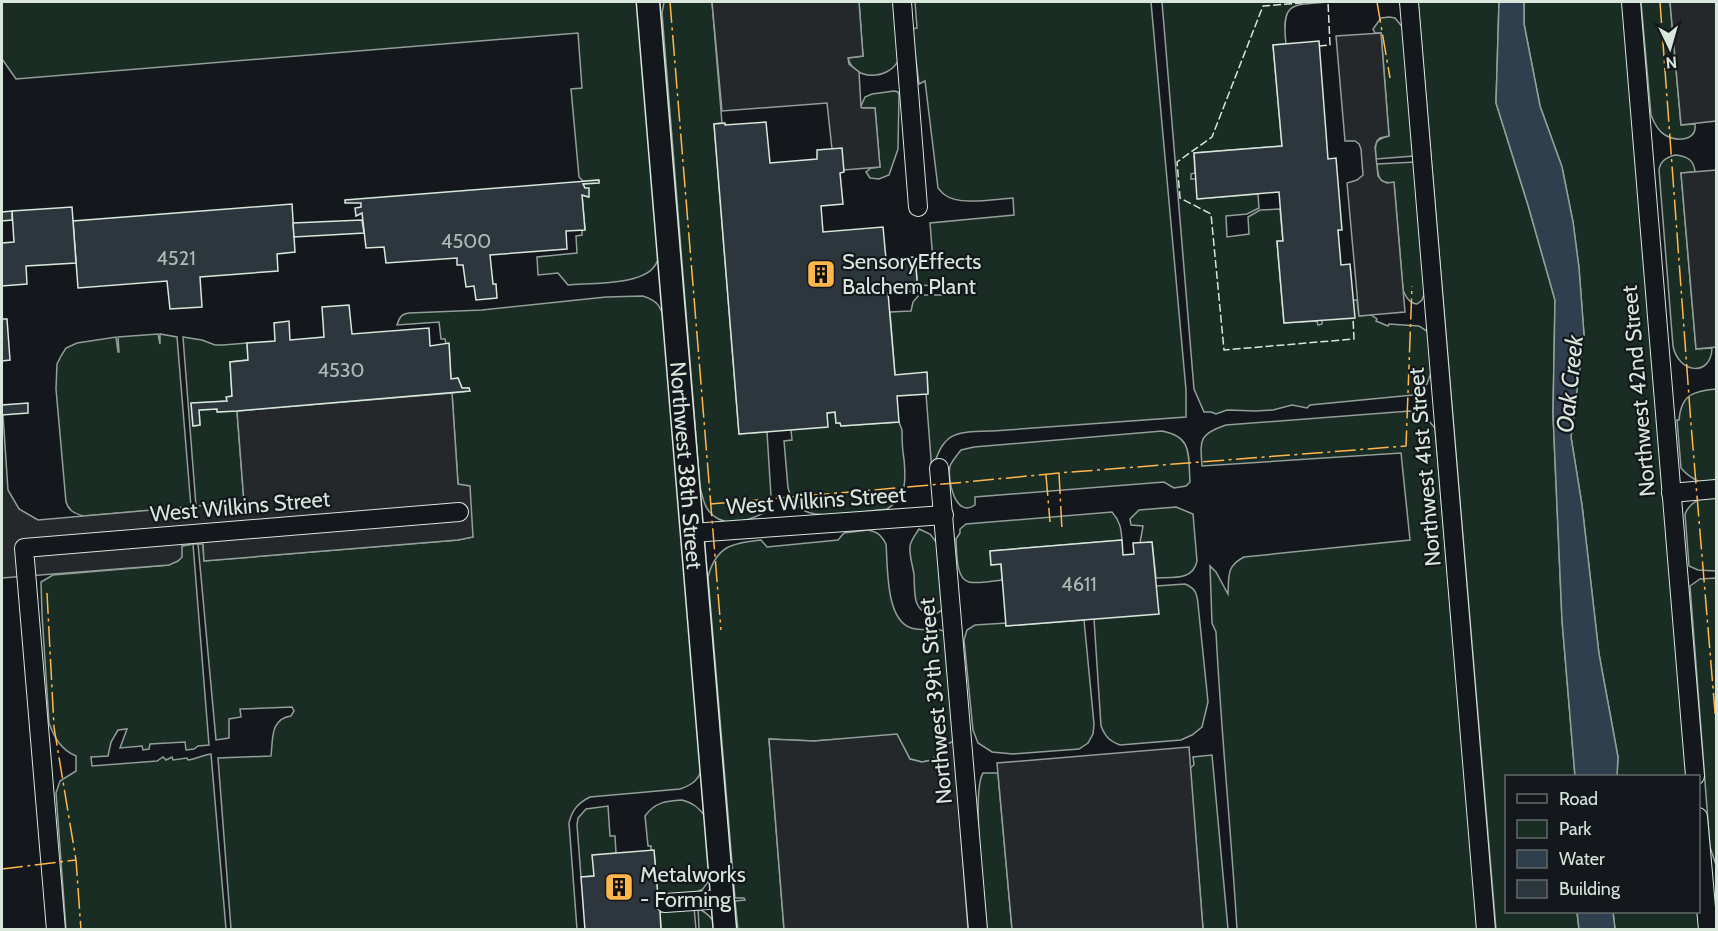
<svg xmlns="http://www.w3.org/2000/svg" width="1718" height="931" viewBox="0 0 1718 931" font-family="Cabin,sans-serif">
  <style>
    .green { fill: #1a2d24; stroke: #939e99; stroke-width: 1.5 }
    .parking { fill: #24282b; stroke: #939e99; stroke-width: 1.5 }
    .water { fill: #2f3f4d; stroke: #939e99; stroke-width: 1.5 }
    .building { fill: #2c363c; stroke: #d8e6dc; stroke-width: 1.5 }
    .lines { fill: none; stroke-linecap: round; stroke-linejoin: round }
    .minor-casing { stroke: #d8e6dc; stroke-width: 20 }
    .major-casing { stroke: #d8e6dc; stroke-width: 25 }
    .minor { stroke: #14181c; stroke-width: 18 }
    .major { stroke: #14181c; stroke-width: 22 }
    .fence { stroke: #d8e6dc; stroke-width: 1.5; stroke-dasharray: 8 3; stroke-linecap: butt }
    .power { stroke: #ffb74d; stroke-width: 1.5; stroke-dasharray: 21 4.5 3 4.5; stroke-linecap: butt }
    .labels { text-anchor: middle; stroke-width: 4.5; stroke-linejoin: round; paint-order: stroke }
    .number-label { font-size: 20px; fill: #adbab4 }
    .poi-label { font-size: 22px; fill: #d8e6dc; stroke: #14181c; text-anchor: start }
    .street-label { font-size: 22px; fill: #d8e6dc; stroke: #14181c }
    .water-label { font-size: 24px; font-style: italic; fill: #d8e6dc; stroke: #14181c }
  </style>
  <rect width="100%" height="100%" fill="#14181c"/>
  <g class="green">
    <path d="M2,2h639l19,253c-2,4 -3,9 -7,13 -14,17 -63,15 -85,17l-10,-12 -20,2 -1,-18 40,-4 -1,-17 6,-1v-5l3,-1 -3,-34 6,2 -5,-13 16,-2 -1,-2 -15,1 -4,-4 -8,-88 11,-1 -4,-55 -562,46 -14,-20z"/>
    <path d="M664,2h48l10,121 -8,1 25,310 28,-2 4,64 -7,17c-18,9 -42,16 -56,-3 -5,-7 -6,-16 -8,-23l-38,-474z"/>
    <path d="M859,2h35l4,59c-10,19 -44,20 -50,-3l15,-2z"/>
    <path d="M915,2h236l35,388v27l-193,14c-39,1 -50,0 -61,41l-6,-78 2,-1 -1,-20 -32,2 -5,-63 21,-1 2,-9 6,-7h22l9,-4 -11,-5 -22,-1 -1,-22 17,-2 -3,-38 84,-8 -1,-17c-18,1 -54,8 -68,-3 -3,-2 -5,-5 -7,-7l-13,-107 -6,3 -7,-55 5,-1z"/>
    <path d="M1162,2h167c-37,3 -48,-1 -43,42l-13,1 9,101 -88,7 1,20 -4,1v5h5l2,20 60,-5 1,14 -12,6 -21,2 1,21 22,-3 -1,-17 12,-7 20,-1 3,32 -6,1 7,81 33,-2 1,4 4,-1v-4l31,-20h4l2,16 12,-1 6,4 -1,2 12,5 1,-2 30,2 8,5 2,5 3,34 -5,14 -14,11 -103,10 -3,3 -15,-3 -19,5 -17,1 -29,-1 -11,4 -5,-2h-7l-10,-23z"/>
    <path d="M1418,2h81l-3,101 32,102 27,95 -2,114 9,206 13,156h-69v136h71l2,17h-83z"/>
    <path d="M1524,2h100l64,774h-71l1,-19 -19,-103 -17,-149 -11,-68 13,-102 -5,-67 -6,-46 -11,-55 -22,-61 -16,-82z"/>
    <path d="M1641,2h29l11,123 14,-1c2,17 -18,18 -30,11 -7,-4 -11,-12 -14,-20z"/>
    <path d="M1389,17l6,1 9,11 10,127 -38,3c-1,-15 -3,-19 13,-23l-8,-103h-6l-2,-4 8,-11z"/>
    <path d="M894,91l4,1 1,3 -1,54 -9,26 -10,4 -9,-1 -4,-6 5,-4 9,-1 -5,-59h-13l-1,-2 4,-9 7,-3z"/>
    <path d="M1675,155c11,1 19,4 20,17l-14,1 15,176 16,-1c-1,30 -34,25 -39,-2l-14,-176c1,-9 8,-13 16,-15z"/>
    <path d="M1415,162l10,130 -3,8 -5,4c-8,-1 -11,-7 -14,-14l-9,-107c-15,0 -16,-4 -17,-19z"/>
    <path d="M643,296c15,5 17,10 22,24l37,448c-3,12 -10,17 -22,21l-90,8c-12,6 -18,13 -21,26l8,106h-346l-13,-171 53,-2c2,-17 -1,-37 20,-40l3,-5 -2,-4 -52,2 1,8 -12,2v19l-13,2 -18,-196 5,-1 1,18 254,-21 15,-3 -15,-53 -6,-91 17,-2v-3h-7l-4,-10 -7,1 -2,-35h-3l-1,-5h-4l-2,-17 -42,3c2,-7 4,-11 12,-12l73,-3 124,-13z"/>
    <path d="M158,334l2,10v-10l17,3 14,170 -108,9c-9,-3 -14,-5 -17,-14l-10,-113 1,-25 4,-8 5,-8 11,-5 39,-6 2,15h1l-1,-15z"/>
    <path d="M183,337l19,3 13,5h8l24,-2 1,17 -18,2 2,34 -5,1v4l-36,3 2,22 7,-1 -1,-15 18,-1 1,3 19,-1 7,91 -48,4z"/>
    <path d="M1716,389v99c-14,-4 -26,-9 -35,-20l-4,-48h2c2,-26 15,-29 37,-31z"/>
    <path d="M1410,411l12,2 13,15 43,501h-241c-6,-99 -16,-198 -21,-297l-4,-9 -2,-57 6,6 12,22c1,-17 -2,-28 16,-37l166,-17 -9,-87 -199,13c-2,-27 -3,-32 24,-41z"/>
    <path d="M835,412l1,11h4l1,3 58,-4 3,8c0,9 0,19 2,29 2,21 3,38 -17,50 -21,2 -63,11 -82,2 -9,-4 -14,-13 -17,-23l-4,-47 8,-1 -1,-10 36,-17z"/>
    <path d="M1162,431c31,6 26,23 28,51l-4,4 -12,2 -10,-6 -189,15v8c-20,14 -28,-26 -25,-39 2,-5 7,-11 11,-16l13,-3z"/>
    <path d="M1716,495v76l-18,-1 -9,-4 -4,-52c6,-14 17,-16 31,-19z"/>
    <path d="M1176,507l17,7 4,47c-4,20 -25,16 -41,17l-4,-36 -12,1 3,-17 -12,-1 -1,-6 9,-9z"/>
    <path d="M1112,512c8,9 9,16 10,28l-132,11 1,14 10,-1 1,16c-10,1 -24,4 -33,2 -14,-3 -12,-32 -13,-43l4,-6v-4l6,-5z"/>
    <path d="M919,529l11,5 7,9 7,64c-5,7 -8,7 -16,6 -16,-3 -13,-25 -14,-38 -1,-9 -5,-19 -4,-29 1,-6 6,-12 9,-17z"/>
    <path d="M868,530c10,2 13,5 18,14 2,24 -1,82 30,85 12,2 22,-4 31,5l7,106 -22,20 -10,2 -12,-3 -13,-24 -83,6 -45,-2 15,190h-46l-3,-28 10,-1 -1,-2h-9l-27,-321c8,-31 24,-34 53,-37l6,7 71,-7 6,-7z"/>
    <path d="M193,544l16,201 -11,1 -4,3 -8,1 -1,-8 -35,2 -1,5 -6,1 -1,-4 -22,2 7,-19 -9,1 -7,12 -3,14 -17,1 1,9 65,-5 6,-4 3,3 6,-3 1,3 14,-2 1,2c9,-1 14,-5 23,-6l15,175h-160l-10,-136 4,-12 16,-10v-15c-15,-6 -22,-19 -27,-33l-7,-109 -1,-32 12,-7 116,-10 13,-19z"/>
    <path d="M1716,578v287l-6,-18 -20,-261 10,-7z"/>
    <path d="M1185,584c10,4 12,9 13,20l10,98 -6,25 -10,8 -11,5 -61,5c-11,-4 -15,-9 -19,-19l-7,-107 62,-33z"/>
    <path d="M1084,620l10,104 -1,10 -5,9 -9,6 -66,5 -21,-2 -14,-9 -5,-13 -9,-90 3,-10 8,-5 31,-2v3z"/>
    <path d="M1212,755l16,174h-25l-13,-161 4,-3 -1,-8z"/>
    <path d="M983,773h15l14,156h-25c-2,-27 -16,-137 -4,-156z"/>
    <path d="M682,800c11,3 16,7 23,16l5,63 -7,10 -10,5 -35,3 -4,-46 -3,-1v-4h-3l-3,-30c10,-14 21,-15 37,-16z"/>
    <path d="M608,806l2,30h5l1,17 -22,23 -13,1 -4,-52 1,-7 8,-9z"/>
    <path d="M694,907l2,22h-35l-1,-17z"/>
    <path d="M698,908c10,6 15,10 19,21h-18z"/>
    <path d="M1613,912h85l3,17h-86z"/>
  </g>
  <g class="parking">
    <path d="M712,2h147l4,54 -15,2 1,6 10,8 2,35 1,1h13l5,59 -36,3 -12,-21 -5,-46 -105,8z"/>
    <path d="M1670,2h46v119l-35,4z"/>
    <path d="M1381,33l8,103 -9,2 -3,3 -2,6 3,29 4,5 5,2 7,-1 11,130 -46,4 -12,-133 10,-3 6,-5 -2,-26 -2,-5 -4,-3h-10l-9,-105z"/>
    <path d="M1716,170v177l-20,2 -15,-176z"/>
    <path d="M452,393l6,91 12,2 3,51 -15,3 -254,21 -1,-17h-10l-11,2v11l-4,4 -9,4 -167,13v-163h1l5,75 11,19 19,11 206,-18 -7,-91z"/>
    <path d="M897,734l13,25 12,3 10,-2 12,-12 1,-4 5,-1 4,-3 14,189h-184l-15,-190 45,2z"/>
    <path d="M1189,747l14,182h-191l-15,-166z"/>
  </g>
  <g class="water">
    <path d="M1499,2h25v22l16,82 22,61 11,55 6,46 5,67 -13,102 11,68 17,149 19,103 -1,19h-42l-13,-156 -9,-206 2,-114 -27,-95 -32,-102z"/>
    <path d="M1577,912h36l2,17h-36z"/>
  </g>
  <g class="building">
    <path d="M1319,41l9,118 8,-1 6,72h-4l3,35 9,-1 5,54 -71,5 -7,-82h6l-4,-49 -82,7 -3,-46 88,-7 -9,-101z"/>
    <path d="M766,122l4,41 47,-4v-9l25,-2 2,24 -4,1 3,31 -22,2 2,26 60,-5 3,32 29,-2 3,34 -30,2 7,82 32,-3 1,22 -31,2 2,26 -58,4 -1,-3h-4l-1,-11 -8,1 1,14 -89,7 -25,-310 11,-1v2z"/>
    <path d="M599,180v3l-16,1 2,4h4v9l-7,-2 3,35 -19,1 1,18 -77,6 3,29h3l1,14 -21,2 -2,-14 -8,1 -3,-22h-6v-7l-71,5 -2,-16 -18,1 -4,-35 -6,3 -1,-8 6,-1v-4h-16v-3z"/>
    <path d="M292,204l3,48 -18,2 1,17 -78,6 2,30 -32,2 -3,-28 -89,7 -5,-67z"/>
    <path d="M72,207l4,56 -50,3 1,18 -25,2v-43l12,-1 -2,-31z"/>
    <path d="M12,211v9l-10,1v-9z"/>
    <path d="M362,220l2,13 -70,4 -1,-14z"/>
    <path d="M349,305l3,29 77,-6 1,18 19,-3 2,36 7,-1 4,10h7l1,3 -233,20 -20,1v-3l-18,1 1,15 -7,1 -2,-23 36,-2 -1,-4 6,-1 -2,-34 18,-2 -1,-17 28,-2 -1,-18 15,-2 1,19 34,-3 -2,-30z"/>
    <path d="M2,319h5l3,41 -8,1z"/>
    <path d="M28,403v10l-26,2v-10z"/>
    <path d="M1122,540l1,15 11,-1 -1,-11 19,-1 7,72 -153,12 -5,-62 -10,1 -1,-14z"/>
    <path d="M654,850l4,47 7,-1 1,15 -6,1 1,18h-76l-4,-53 13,-1 -2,-21z"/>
  </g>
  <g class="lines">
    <g class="minor-casing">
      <g id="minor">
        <path d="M902,2l16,205"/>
        <path d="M1409,2l77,928"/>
        <path d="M1631,2l64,774"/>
        <path d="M939,468l39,462"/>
        <path d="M1671,493l45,-4"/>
        <path d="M692,533l252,-18"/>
        <path d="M1698,817l10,113"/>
        <path d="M665,903l58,-4"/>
        <path d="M56,930l-32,-382 435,-36"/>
      </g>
    </g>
    <g class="major-casing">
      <g id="major">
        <path id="s1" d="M648,2l77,928"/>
      </g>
    </g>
    <use href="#minor" class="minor"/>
    <use href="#major" class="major"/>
    <g class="fence">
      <path d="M1314,2l-51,4 -51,131 -35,25 3,36 31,16 13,136 130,-11 -1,-21"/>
      <path d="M1319,46l11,-1 -2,-43"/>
    </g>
    <g class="power">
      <path d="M670,2l51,628"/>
      <path d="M1377,2l13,76"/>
      <path d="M1660,2l31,422 25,300"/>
      <path d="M1059,473l3,57"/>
      <path d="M1046,475l4,47"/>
      <path d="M710,504l256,-22 93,-9 347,-27 6,-160"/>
      <path d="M47,593l7,134 22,133 5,70"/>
      <path d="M2,869l74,-9"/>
    </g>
  </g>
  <defs>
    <g id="building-square" transform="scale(1.5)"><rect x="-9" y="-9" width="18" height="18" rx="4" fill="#ffb74d" stroke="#14181c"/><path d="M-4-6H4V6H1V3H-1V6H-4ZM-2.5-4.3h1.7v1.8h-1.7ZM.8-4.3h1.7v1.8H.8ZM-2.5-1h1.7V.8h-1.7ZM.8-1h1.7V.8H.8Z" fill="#111"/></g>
  </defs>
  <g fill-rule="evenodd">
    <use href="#building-square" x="821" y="274"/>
    <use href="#building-square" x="619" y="887"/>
  </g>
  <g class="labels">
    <g class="number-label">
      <text x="466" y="248">4500</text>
      <text x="176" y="265">4521</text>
      <text x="341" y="377">4530</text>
      <text x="1079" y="591">4611</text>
    </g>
    <g class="poi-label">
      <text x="842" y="269">SensoryEffects<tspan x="842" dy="25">Balchem Plant</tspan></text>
      <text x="640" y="882">Metalworks<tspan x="640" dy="25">- Forming</tspan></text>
    </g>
    <g class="street-label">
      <text transform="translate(1638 391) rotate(-95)" y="8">Northwest 42nd Street</text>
      <text dy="8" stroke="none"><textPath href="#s1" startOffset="465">Northwest 38th Street</textPath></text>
      <text transform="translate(1424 467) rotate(-95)" y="8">Northwest 41st Street</text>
      <text transform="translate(816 500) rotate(-4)" y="8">West Wilkins Street</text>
      <text transform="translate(240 506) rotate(-5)" y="8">West Wilkins Street</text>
      <text transform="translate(935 701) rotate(-95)" y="8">Northwest 39th Street</text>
    </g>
    <g class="water-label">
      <text transform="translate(1570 384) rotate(-84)" y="8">Oak Creek</text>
    </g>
  </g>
  <rect width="1718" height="931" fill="none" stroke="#d8e6dc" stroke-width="6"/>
  <rect x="1505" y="775" width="195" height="138" fill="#14181c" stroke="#626a69" stroke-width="1.5"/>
  <rect x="1517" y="794" width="30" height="9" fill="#14181c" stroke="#626a69" stroke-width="1.5"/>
  <text x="1559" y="805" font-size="18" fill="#d8e6dc">Road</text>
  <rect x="1517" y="820" width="30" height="18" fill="#1a2d24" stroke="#626a69" stroke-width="1.5"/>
  <text x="1559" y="835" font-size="18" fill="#d8e6dc">Park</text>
  <rect x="1517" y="850" width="30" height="18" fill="#2f3f4d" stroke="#626a69" stroke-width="1.5"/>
  <text x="1559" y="865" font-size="18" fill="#d8e6dc">Water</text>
  <rect x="1517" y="880" width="30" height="18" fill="#2c363c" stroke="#626a69" stroke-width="1.5"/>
  <text x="1559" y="895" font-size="18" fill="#d8e6dc">Building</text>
  <g transform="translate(1670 48) rotate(175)" stroke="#14181c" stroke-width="4.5" paint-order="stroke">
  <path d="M0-4.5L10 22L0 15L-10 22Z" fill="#d8e6dc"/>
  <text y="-9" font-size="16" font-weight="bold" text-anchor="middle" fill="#d8e6dc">N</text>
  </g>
</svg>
